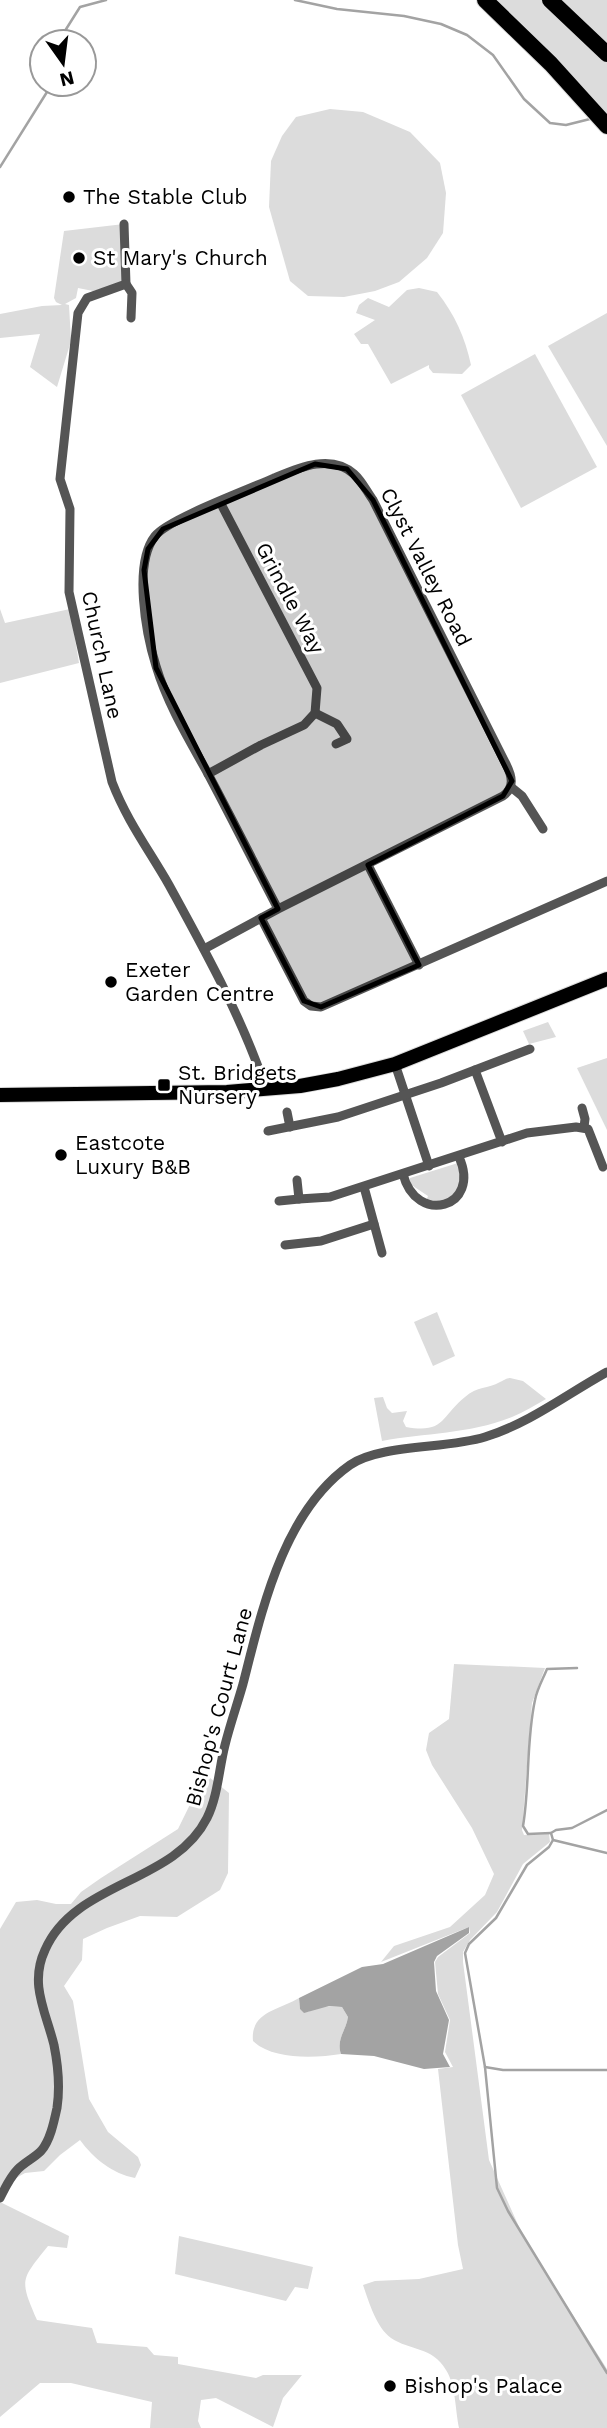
<svg xmlns="http://www.w3.org/2000/svg" width="607" height="2428" viewBox="0 0 607 2428" font-family="'Work Sans',sans-serif">
  <style>
    .green { fill: #dcdcdc }
    .water { fill: #a3a3a3 }
    .lines { fill: none; stroke-linecap: round; stroke-linejoin: round }
    .stream { stroke: #a3a3a3; stroke-width: 2.5 }
    .primary-casing { stroke: #dbdbdb; stroke-width: 16 }
    .highway-casing { stroke: #dbdbdb; stroke-width: 18 }
    .street { stroke: #555; stroke-width: 9 }
    .primary { stroke: #000; stroke-width: 14 }
    .highway { stroke: #000; stroke-width: 16 }
    .marked { fill: #000; fill-opacity: 0.2; stroke: #000; stroke-width: 5; stroke-linejoin: round }
    .poi-dot { fill: #000; stroke: #fff; stroke-width: 2.5 }
    .labels { text-anchor: middle; stroke-width: 6; stroke-linejoin: round; paint-order: stroke }
    .poi-label { font-size: 21px; fill: #000; stroke: #fff; text-anchor: start }
    .street-label { font-size: 21px; fill: #000; stroke: #fff }
  </style>
  <rect width="100%" height="100%" fill="#fff"/>
  <g class="green">
    <path d="M491,0h52l64,60v60z"/>
    <path d="M558,0h49v46z"/>
    <path d="M330,109l33,3 47,20 30,31 6,30 -3,40 -16,25 -28,24 -24,9 -31,6 -36,-1 -18,-15 -21,-74 2,-46 11,-25 14,-19z"/>
    <path d="M124,224v59l-31,8 -15,-3 -2,10 -11,6 4,1 2,36 -14,46 -27,-20 10,-33 -40,4v-24l42,-8 20,-1 -6,-3 -2,-4 10,-67z"/>
    <path d="M419,288l18,4c18,23 28,45 34,73l-9,9 -29,-1 -4,-5v-3l-38,19 -23,-40h-7l-7,-10 21,-14 -19,-7 3,-8 9,-7 21,9 18,-17z"/>
    <path d="M607,313v133l-59,-100z"/>
    <path d="M535,354l62,113 -76,41 -60,-113z"/>
    <path d="M0,609l5,14 65,-14 9,54 -79,20z"/>
    <path d="M548,1022l8,15 -27,7 -6,-13z"/>
    <path d="M607,1058v72l-30,-62z"/>
    <path d="M458,1163l2,4v19l-13,15h-21l2,-5 -18,-12v-6z"/>
    <path d="M437,1312l18,44 -22,10 -19,-44z"/>
    <path d="M510,1378l13,3 23,18c-11,6 -22,13 -34,18 -41,17 -87,16 -130,24l-8,-43 9,-1 4,11 5,5 15,-2 -4,10 3,6c39,7 35,-11 59,-30 12,-11 23,-8 35,-15 3,-1 6,-4 10,-4z"/>
    <path d="M454,1664l91,4 -13,35 -10,127 2,5 25,-1 1,8 -27,22 -26,48 -27,28 -7,12v10l26,198 35,78 83,131v59h-148c-4,-19 -3,-42 -13,-58 -14,-24 -36,-19 -55,-32 -15,-11 -22,-36 -28,-53l12,-4 44,-2 44,-10 -5,-24 -20,-176 15,-2 -8,-15 5,-32 -12,-26 -3,-32 3,-5 32,-24 -1,-6 -88,35 13,-16 56,-19 35,-32 9,-21 -22,-46 -40,-63 -6,-15 3,-17 20,-14z"/>
    <path d="M205,1774l24,19 -1,80 -8,17 -43,27 -37,-1 -33,12 -24,11 -1,21 -18,26 9,15 16,98 19,33 30,25 3,8 -6,13c-22,-4 -42,-20 -55,-38l-20,15 -16,16 -19,2 -25,14v-258l16,-27 21,-2 19,4h15l10,-12 20,-14 77,-49z"/>
    <path d="M299,1998l1,11 8,3c11,-7 22,-6 34,-5l6,10c-2,14 -12,22 -7,37 -26,4 -68,6 -88,-13 -3,-29 26,-31 46,-43z"/>
    <path d="M0,2202l69,34 -2,12 -19,-2c-27,34 -29,33 -11,74l55,8 5,15 50,4 7,8 24,2v7l78,14 7,-3h39l-19,23 -10,29 -57,-29 -15,2 -3,21 3,7h-51l2,-26 -81,-19h-31l-40,34z"/>
    <path d="M179,2236l134,31 -5,22 -13,-2 -9,14 -111,-27z"/>
  </g>
  <path class="water" d="M469,1927v6l-32,23 -3,6 2,29 13,29 -6,34 7,13 -26,2 -50,-13 -33,-2c-5,-15 5,-23 7,-37l-6,-10 -13,-1 -25,7 -4,-4 -1,-11 63,-31 21,-3z"/>
  <g class="lines">
    <g class="stream">
      <path d="M295,0l42,9 67,7 37,8 26,11 26,20 31,44 26,24 16,2 24,-6"/>
      <path d="M62,42l1,-8 17,-27 26,-7"/>
      <path d="M0,167l52,-83"/>
      <path d="M607,1810l-35,18 -16,2 -5,3 2,7 -4,7 -22,18 -31,53 -27,26 -4,9 20,114 12,121 11,23 99,162"/>
      <path d="M551,1833l-23,1 -5,-8c7,-41 3,-85 12,-126 2,-11 8,-21 12,-31l30,-1"/>
      <path d="M553,1840l54,13"/>
      <path d="M485,2067l18,3h104"/>
    </g>
    <g class="primary-casing">
      <path id="primary" d="M0,1095l227,-3 73,-6 38,-7 57,-15 212,-85"/>
    </g>
    <g class="highway-casing">
      <g id="highway">
        <path d="M485,0l66,64 56,62"/>
        <path d="M550,0l57,54"/>
      </g>
    </g>
    <g class="street">
      <path d="M124,224l2,60 -39,14 -9,15 -18,166 10,30 -1,83 43,190c15,39 37,68 57,103 36,66 73,132 97,204"/>
      <path d="M126,284l6,9 -1,25"/>
      <path d="M315,713l22,11 10,15 -11,5"/>
      <path d="M208,774l53,-29 43,-20 11,-12 2,-25 -97,-186"/>
      <path d="M511,787l11,9 21,33"/>
      <path d="M368,865l51,100"/>
      <path d="M261,918l43,83 7,5 10,1 286,-126"/>
      <path d="M204,949l74,-40 225,-113c12,-9 9,-20 3,-32l-133,-264c-6,-8 -11,-19 -19,-26 -23,-21 -56,-6 -80,4 -24,11 -106,41 -119,58 -22,28 -9,98 1,130 11,37 32,72 51,106 24,45 47,91 71,137"/>
      <path d="M395,1064l34,102"/>
      <path d="M475,1070l27,72"/>
      <path d="M582,1108l3,11 -1,8"/>
      <path d="M287,1112l3,15"/>
      <path d="M268,1131l70,-14 103,-34 89,-34"/>
      <path d="M403,1174c13,52 79,34 56,-17"/>
      <path d="M364,1187l18,66"/>
      <path d="M299,1199l31,-2 197,-64 49,-6 12,2 15,38"/>
      <path d="M279,1201l20,-2 -2,-19"/>
      <path d="M285,1245l36,-4 53,-17"/>
      <path d="M0,2198c5,-10 10,-21 18,-29 7,-7 16,-11 23,-18 9,-10 13,-29 16,-43 3,-20 1,-43 -3,-63 -8,-33 -25,-61 -9,-95 30,-69 129,-66 162,-132 11,-22 12,-50 18,-73 5,-20 12,-40 18,-61 19,-74 40,-172 107,-219 30,-21 97,-16 135,-28 45,-14 82,-43 122,-65"/>
    </g>
    <use href="#primary" class="primary"/>
    <use href="#highway" class="highway"/>
  </g>
  <path class="marked" d="M315,464l32,5 26,31 139,281 -9,15 -135,69 51,100 -98,42 -17,-6 -43,-83 17,-9 -122,-241 -12,-98 4,-21 15,-20z"/>
  <g class="poi-dot">
    <circle cx="69" cy="197" r="7"/>
    <circle cx="79" cy="258" r="7"/>
    <circle cx="111" cy="982" r="7"/>
    <rect x="157" y="1078" width="14" height="14" rx="3.5"/>
    <circle cx="61" cy="1155" r="7"/>
    <circle cx="390" cy="2386" r="7"/>
  </g>
  <g class="labels">
    <g class="poi-label">
      <text x="83" y="204">The Stable Club</text>
      <text x="93" y="265">St Mary's Church</text>
      <text x="125" y="977">Exeter<tspan x="125" dy="24">Garden Centre</tspan></text>
      <text x="178" y="1080">St. Bridgets<tspan x="178" dy="24">Nursery</tspan></text>
      <text x="75" y="1150">Eastcote<tspan x="75" dy="24">Luxury B&amp;B</tspan></text>
      <text x="404" y="2393">Bishop's Palace</text>
    </g>
    <g class="street-label">
      <text transform="translate(426 567) rotate(63)" y="7">Clyst Valley Road</text>
      <text transform="translate(290 598) rotate(62)" y="7">Grindle Way</text>
      <text transform="translate(102 655) rotate(78)" y="7">Church Lane</text>
      <text transform="translate(219 1707) rotate(-75)" y="7">Bishop's Court Lane</text>
    </g>
  </g>
  <g transform="translate(63 63) rotate(166)"><circle r="33" fill="#ffffff" stroke="#999999" stroke-width="2"/>
  <path d="M0-5L12 26L0 18L-12 26Z" fill="#000000"/>
  <text y="-10" font-size="19" font-weight="bold" text-anchor="middle" fill="#000000">N</text>
  </g>
</svg>
